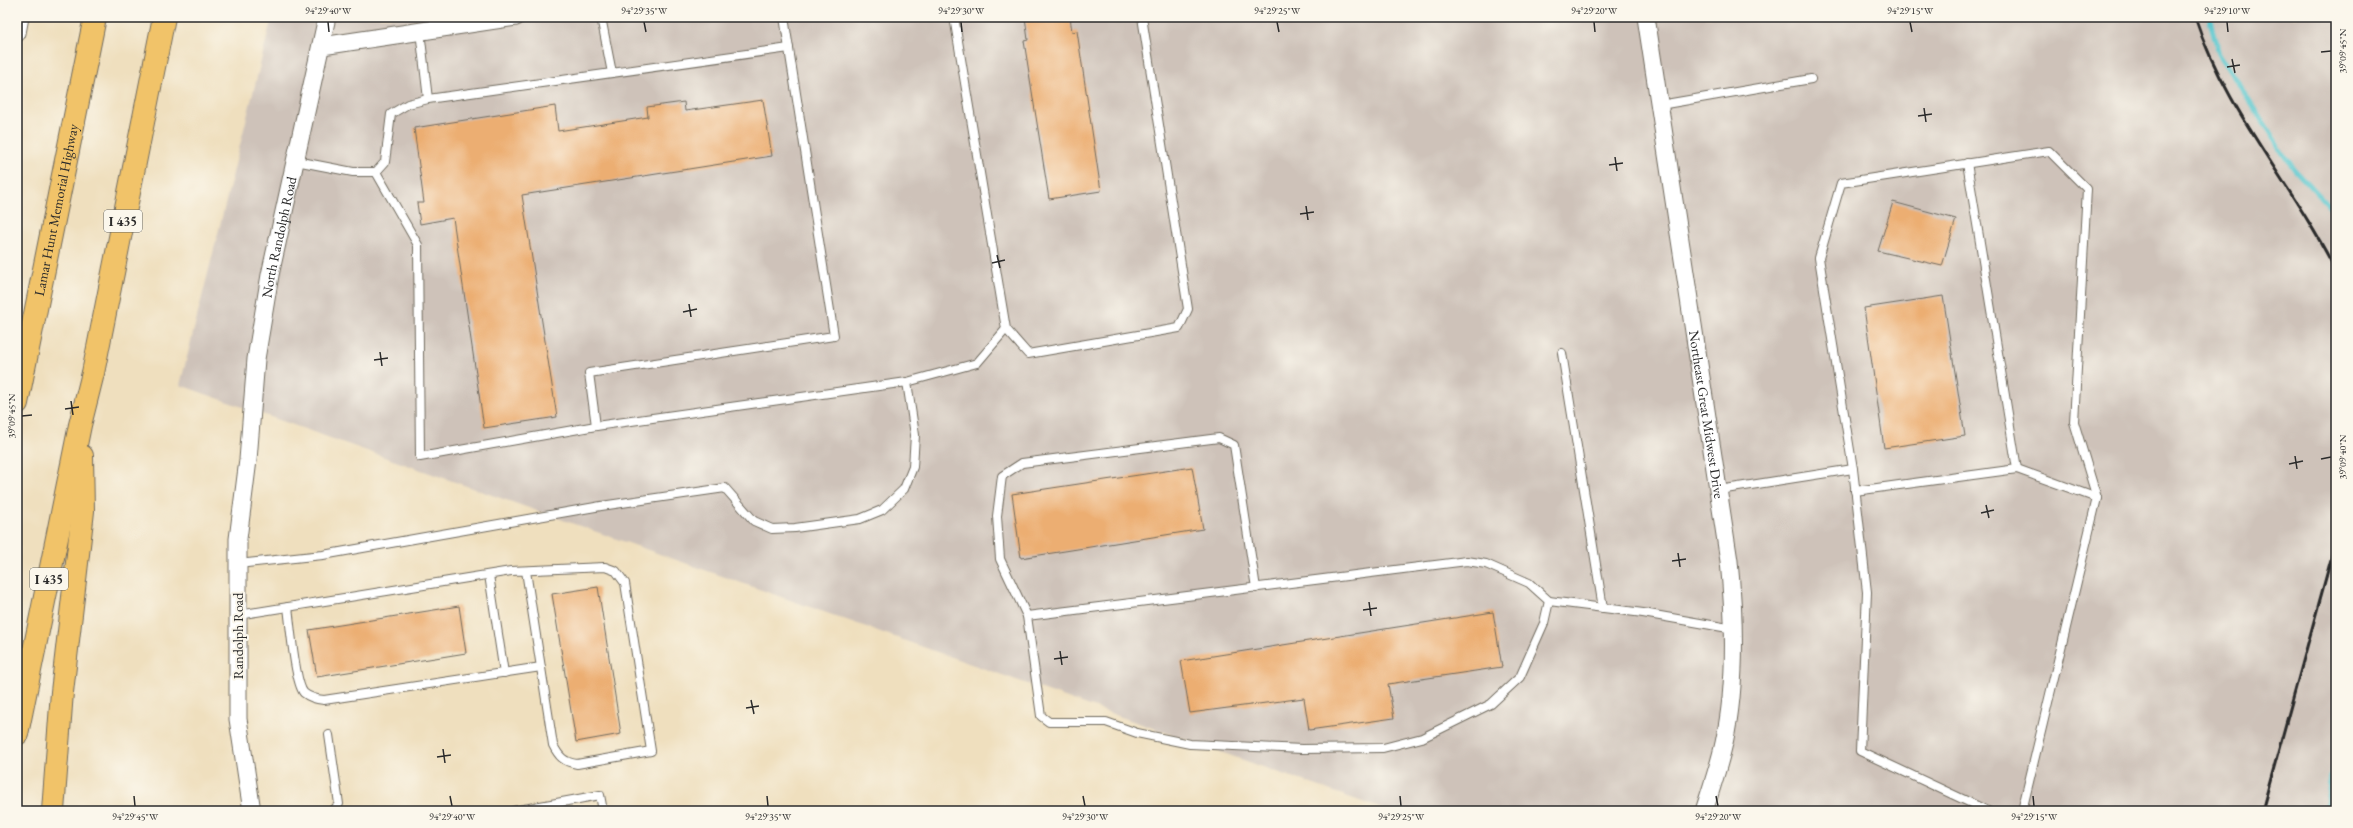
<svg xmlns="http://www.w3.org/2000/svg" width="2353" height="828" viewBox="0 0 2353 828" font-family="'EB Garamond',serif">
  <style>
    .industrial { fill: #cec2b9 }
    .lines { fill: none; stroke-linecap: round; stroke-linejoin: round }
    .stream { stroke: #59c6ce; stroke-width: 5 }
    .building { fill: #ecae72 }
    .service-casing { stroke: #706a5e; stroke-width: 10 }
    .minor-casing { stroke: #706a5e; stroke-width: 19 }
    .motorway-casing { stroke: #706a5e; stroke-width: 24 }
    .service { stroke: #fff; stroke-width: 8 }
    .minor { stroke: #fff; stroke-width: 17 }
    .motorway { stroke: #f1c369; stroke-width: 22 }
    .rail { stroke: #2b2b2b; stroke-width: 3 }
    .ticks { fill: none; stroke: #2b2b2b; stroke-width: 1.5 }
    .labels { text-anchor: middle; stroke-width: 4; stroke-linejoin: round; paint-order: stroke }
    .shield { fill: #fbf7ec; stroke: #696865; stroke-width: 1 }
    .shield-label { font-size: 13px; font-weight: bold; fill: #2b2b2b }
    .street-label { font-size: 14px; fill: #2b2b2b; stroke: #fbf7ec }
    .neatline { fill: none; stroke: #2b2b2b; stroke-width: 1.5 }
    .ticks-label { font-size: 10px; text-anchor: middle; fill: #2b2b2b }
  </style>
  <rect width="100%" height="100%" fill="#fbf7ec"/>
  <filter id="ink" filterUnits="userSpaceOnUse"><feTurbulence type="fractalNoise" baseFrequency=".025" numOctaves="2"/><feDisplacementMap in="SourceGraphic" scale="8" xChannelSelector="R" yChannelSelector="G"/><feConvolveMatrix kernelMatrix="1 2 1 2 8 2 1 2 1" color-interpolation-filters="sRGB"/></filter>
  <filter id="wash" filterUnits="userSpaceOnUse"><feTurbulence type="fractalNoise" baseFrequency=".012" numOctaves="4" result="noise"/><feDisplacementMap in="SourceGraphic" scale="16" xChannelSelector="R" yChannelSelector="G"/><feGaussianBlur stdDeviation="0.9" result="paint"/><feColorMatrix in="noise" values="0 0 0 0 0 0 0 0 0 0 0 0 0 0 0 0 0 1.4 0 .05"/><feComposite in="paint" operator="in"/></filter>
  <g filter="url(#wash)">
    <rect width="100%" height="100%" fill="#efdfbe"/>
    <path class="industrial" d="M272,17h2064v794h-948l-1208,-426z"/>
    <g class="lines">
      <g class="stream">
        <path d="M2209,17l10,37 68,106 49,54"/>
        <path d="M2326,811l10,-70"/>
      </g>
    </g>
    <g id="blocks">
      <g class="building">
        <path d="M1025,17h45l2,15 5,-1 24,160 -52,8 -25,-158 4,-1z"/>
        <path d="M763,100l9,56 -250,39 35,222 -73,11 -31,-210 -33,6 -3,-21h7l-10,-75 141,-22 3,25 90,-14 -1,-10 37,-5 1,9z"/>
        <path d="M1893,202l63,17 -14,47 -64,-15z"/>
        <path d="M1943,296l22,140 -81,12 -20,-140z"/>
        <path d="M1192,467l11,62 -182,29 -9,-64z"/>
        <path d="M598,587l23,147 -45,8 -24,-148z"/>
        <path d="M459,606l7,47 -149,24 -8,-47z"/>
        <path d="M1493,612l9,55 -114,17 6,34 -85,12 -5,-32 -114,15 -9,-52z"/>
      </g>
    </g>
  </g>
  <g filter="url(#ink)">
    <use href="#blocks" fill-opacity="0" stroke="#706a5e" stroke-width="1"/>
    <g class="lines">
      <g class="service-casing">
        <g id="service">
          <path d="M601,17l11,56"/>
          <path d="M954,17l52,312 22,25 151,-26 9,-19 -46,-292"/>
          <path d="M420,31l8,68"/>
          <path d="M1660,105l151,-26"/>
          <path d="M296,161l57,11h23l9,-10 6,-48 17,-10 20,-5 361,-51"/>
          <path d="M376,172l42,73 2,212 176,-31 -7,-53 245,-37 -50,-319"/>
          <path d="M1562,353l41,255"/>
          <path d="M907,382l70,-19 29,-34"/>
          <path d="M2017,469l80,29"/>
          <path d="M1719,490l134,-21"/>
          <path d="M1855,491l162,-22 -50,-306"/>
          <path d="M238,564l85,-9 278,-49 124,-18 29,33 18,8 23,-1 65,-9 22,-9 22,-21 9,-22 2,-32 -8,-53 -311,44"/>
          <path d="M489,575l15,98"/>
          <path d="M1256,588l-22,-143 -15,-7 -197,25 -20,13 -5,40 3,43 27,57 440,-55 19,3 43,19 20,18 94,12 91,16"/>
          <path d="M288,607c2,15 7,77 16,86 6,5 12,6 20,7l217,-33"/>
          <path d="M238,615l273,-44 94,-4 11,4 9,12 26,168 -74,13c-13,-2 -18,-7 -24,-19l-27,-174"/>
          <path d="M1027,616l14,100 8,6h57l31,11 53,11 112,5 81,-1 39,-10 69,-34 29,-27 24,-54 5,-22"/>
          <path d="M329,735l10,69 -6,7"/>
          <path d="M513,811l87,-16 3,16"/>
          <path d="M1988,811l-128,-60 7,-159 -14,-123 -34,-211 22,-75 208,-32 38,38 -13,233 23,76 -75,313"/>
        </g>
      </g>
      <g class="minor-casing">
        <g id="minor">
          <path id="s1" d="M1646,17l83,544c6,60 8,123 -5,182 -5,23 -13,46 -20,68"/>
          <path d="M17,33l3,-16"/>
          <path d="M322,46l194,-29"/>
          <path id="s2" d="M252,811l-14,-92v-180l10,-79 8,-101 14,-84 57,-258"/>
        </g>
      </g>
      <g class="motorway-casing">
        <g id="motorway">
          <path id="s3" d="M17,403l78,-386"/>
          <path d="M17,734l63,-309 13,-52 71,-356"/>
          <path d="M53,811l9,-119 21,-181 -1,-55"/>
        </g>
      </g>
      <use href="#service" class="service"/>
      <use href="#minor" class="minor"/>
      <use href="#motorway" class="motorway"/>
      <g class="rail">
        <path d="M2195,17c30,93 98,168 141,254"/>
        <path d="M2262,811l74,-270"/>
      </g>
    </g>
  </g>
  <path class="ticks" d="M328,22l1,10M644,22l2,10M961,22l1,10M1277,22l2,10M1594,22l1,10M1910,22l2,10M2227,22l1,10M2321,52l10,-1M2232,59l3,14M2227,67l13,-2M1924,108l2,14M1918,116l14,-2M1615,157l2,14M1609,165l14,-2M1306,206l2,14M1300,214l14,-2M997,255l3,13M992,263l13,-3M689,304l2,13M683,312l14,-3M380,352l2,14M374,360l14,-2M71,401l2,14M65,409l14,-2M22,416l10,-1M2295,456l2,13M2321,459l10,-2M2289,464l14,-3M1986,505l3,13M1981,513l13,-3M1678,553l2,14M1672,561l14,-2M1369,602l2,14M1363,610l14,-2M1060,651l2,14M1054,659l14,-2M751,700l3,14M746,708l13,-2M443,749l2,14M437,757l14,-2M134,796l1,10M450,796l2,10M767,796l1,10M1083,796l2,10M1400,796l1,10M1716,796l2,10M2033,796l1,10"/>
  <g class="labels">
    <g class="shield">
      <rect x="104" y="210" width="38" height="22" rx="3"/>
      <rect x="30" y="568" width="38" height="22" rx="3"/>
    </g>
    <g class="shield-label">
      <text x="123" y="226">I 435</text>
      <text x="49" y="584">I 435</text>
    </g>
    <g class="street-label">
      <text dy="5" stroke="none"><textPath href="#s3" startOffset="197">Lamar Hunt Memorial Highway</textPath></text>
      <text dy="5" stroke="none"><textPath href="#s2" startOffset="578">North Randolph Road</textPath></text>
      <text dy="5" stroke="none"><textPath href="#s1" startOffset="402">Northeast Great Midwest Drive</textPath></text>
      <text transform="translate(238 636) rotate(-90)" y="5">Randolph Road</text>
    </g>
  </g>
  <rect width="2353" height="828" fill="none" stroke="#fbf7ec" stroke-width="44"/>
  <rect x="22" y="22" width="2309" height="784" class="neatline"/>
  <g class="ticks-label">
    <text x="328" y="14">94°29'40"W</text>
    <text x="644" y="14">94°29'35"W</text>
    <text x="961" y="14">94°29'30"W</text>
    <text x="1277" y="14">94°29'25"W</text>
    <text x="1594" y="14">94°29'20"W</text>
    <text x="1910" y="14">94°29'15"W</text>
    <text x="2227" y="14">94°29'10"W</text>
    <text transform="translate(2342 51) rotate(-90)" y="4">39°09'45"N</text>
    <text transform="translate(11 416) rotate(-90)" y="4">39°09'45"N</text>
    <text transform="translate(2342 457) rotate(-90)" y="4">39°09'40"N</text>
    <text x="135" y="820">94°29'45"W</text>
    <text x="452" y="820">94°29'40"W</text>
    <text x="768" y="820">94°29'35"W</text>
    <text x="1085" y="820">94°29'30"W</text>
    <text x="1401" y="820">94°29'25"W</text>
    <text x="1718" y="820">94°29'20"W</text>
    <text x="2034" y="820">94°29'15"W</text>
  </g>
</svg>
